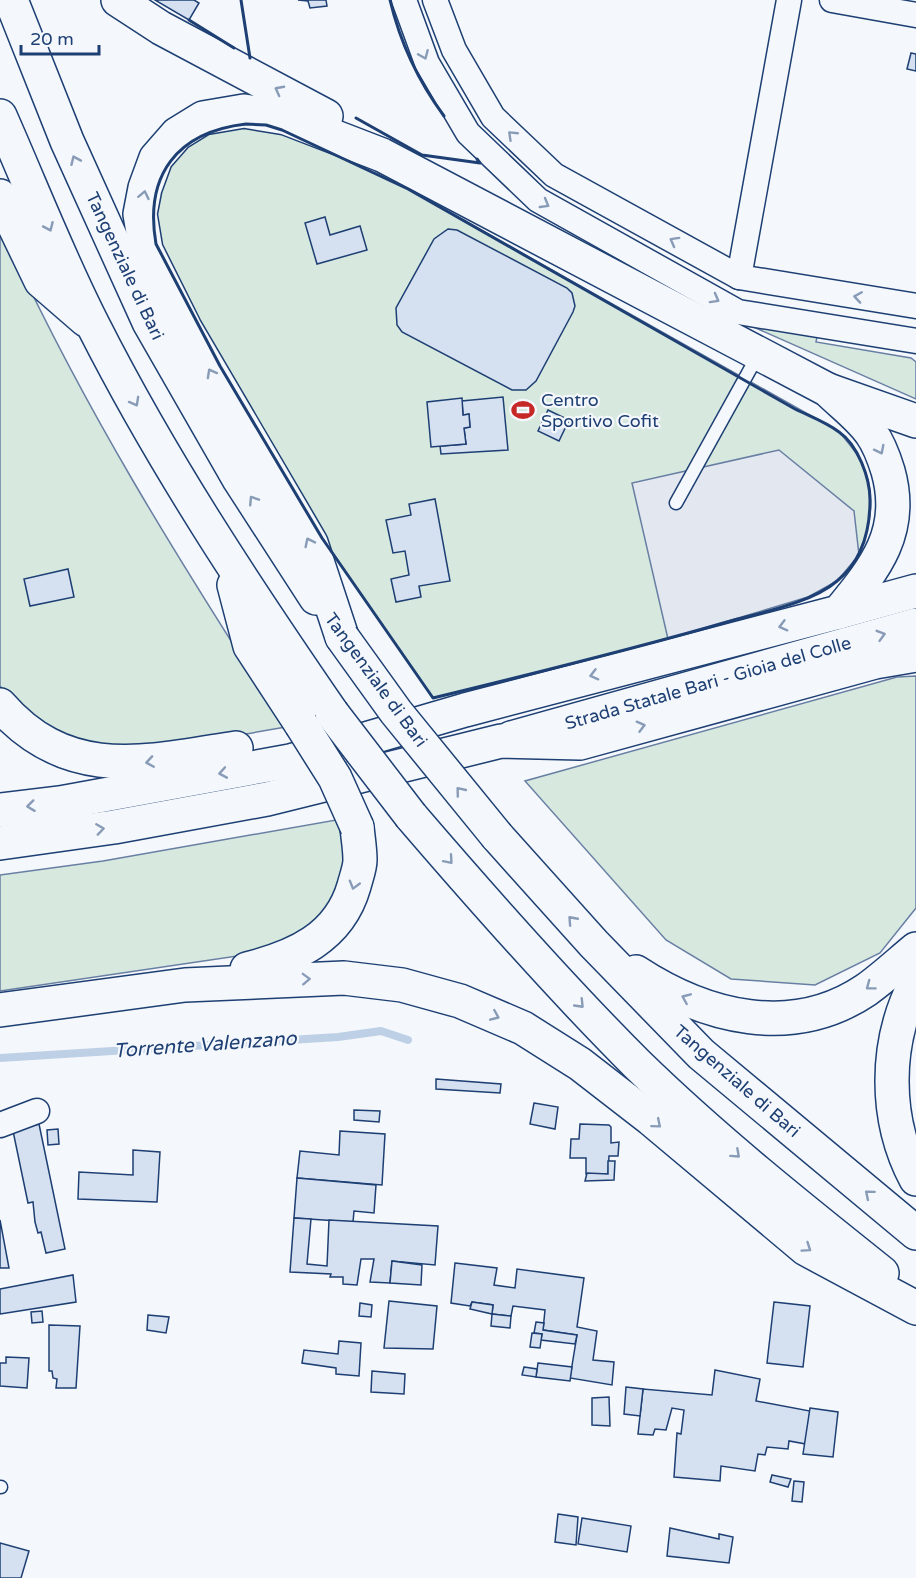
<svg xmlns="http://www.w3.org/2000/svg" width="916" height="1578" viewBox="0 0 916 1578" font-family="'Varela Round',sans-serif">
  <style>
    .green { fill: #d7e8df; stroke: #687fa3; stroke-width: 1.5 }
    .parking { fill: #e3e8f0; stroke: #687fa3; stroke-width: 1.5 }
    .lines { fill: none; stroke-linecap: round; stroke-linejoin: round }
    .stream { stroke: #bed0e5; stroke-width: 8 }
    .building { fill: #d5e0f0; stroke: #1d3f73; stroke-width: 1.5 }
    .lane-casing { stroke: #1d3f73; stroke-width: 15 }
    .street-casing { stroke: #1d3f73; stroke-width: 27 }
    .secondary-casing { stroke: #1d3f73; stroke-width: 36 }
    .highway-casing { stroke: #1d3f73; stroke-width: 36 }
    .lane { stroke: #f4f7fb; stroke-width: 12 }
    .street { stroke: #f4f7fb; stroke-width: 24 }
    .secondary { stroke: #f4f7fb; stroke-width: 33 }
    .highway { stroke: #f4f7fb; stroke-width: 33 }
    .highway-bridge-casing { stroke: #1d3f73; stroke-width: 36; stroke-linecap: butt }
    .highway-bridge { stroke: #f4f7fb; stroke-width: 33 }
    .wall { stroke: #1d3f73; stroke-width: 3 }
    .oneway { stroke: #889bb7 }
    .labels { text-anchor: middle; stroke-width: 4.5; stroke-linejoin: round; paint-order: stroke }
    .street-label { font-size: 18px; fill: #1d3f73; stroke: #f4f7fb }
    .poi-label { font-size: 18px; fill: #1d3f73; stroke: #f4f7fb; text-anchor: start }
    .water-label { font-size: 20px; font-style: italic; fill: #1d3f73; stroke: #f4f7fb }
  </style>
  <rect width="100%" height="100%" fill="#f4f7fb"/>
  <g class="green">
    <path d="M266,125l73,31 69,33 432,243c6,9 14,17 19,26 23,40 10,91 -20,121 -19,20 -83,35 -110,43 -98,28 -197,52 -296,76l-111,-160 -166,-294 -2,-41 17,-43 35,-28z"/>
    <path d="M0,225c79,177 181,339 286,502 -65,10 -155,35 -218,12 -21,-8 -53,-36 -68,-53z"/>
    <path d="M740,321l17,6 60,10 -1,5 95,16 5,4v37z"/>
    <path d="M916,676v232l-36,45 -65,32 -84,-6 -65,-39 -141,-159 372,-104z"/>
    <path d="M336,820l8,22 2,23 -5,20 -22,38 -61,30 -258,38v-116l103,-14z"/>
  </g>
  <path class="parking" d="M779,450l75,61 5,44 -22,26 -29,16 -140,42 -36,-156z"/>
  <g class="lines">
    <path class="stream" d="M0,1058l338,-21 43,-6 27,9"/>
  </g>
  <g class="building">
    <path d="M155,0h39l5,3 -10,17z"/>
    <path d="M298,0h28l1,6 -17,2 -2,-7z"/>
    <path d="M911,53l5,1v17l-9,-2z"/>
    <path d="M325,217l5,18 30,-9 7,24 -50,14 -12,-41z"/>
    <path d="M448,229l9,1 110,58 5,5 3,13 -2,6 -37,69 -10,9h-14l-110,-58 -5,-7 -1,-17 38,-69z"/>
    <path d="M503,397l5,53 -67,4 -1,-8 26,-2 -2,-16 6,-1 -1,-13 -6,1 -1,-14z"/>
    <path d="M462,398l1,17 6,-1 1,13 -6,1 2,16 -35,3 -4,-45z"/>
    <path d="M548,410l21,10 -10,21 -21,-10z"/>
    <path d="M435,499l15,82 -31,5 2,11 -25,5 -5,-23 18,-4 -4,-24 -12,2 -7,-33 25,-5 -2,-11z"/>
    <path d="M68,569l6,28 -44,9 -6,-27z"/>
    <path d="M436,1079l65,5 -1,9 -64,-4z"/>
    <path d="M534,1103l24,4 -3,22 -25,-5z"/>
    <path d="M354,1110l26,1 -1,11 -25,-2z"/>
    <path d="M39,1124l26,125 -19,4 -5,-21 -3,1 -3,-11 -2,-20 -5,1 -15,-72z"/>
    <path d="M580,1124l29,1 2,2v16l8,-1 -1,14h-9l-1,18h-22v-16h-16l1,-19h8z"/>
    <path d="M58,1129l1,15 -11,1 -1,-15z"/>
    <path d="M340,1131l45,3 -3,51 -85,-7 3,-27 39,4z"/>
    <path d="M133,1150l27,2 -3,50 -79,-3 1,-27 54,3z"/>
    <path d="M608,1161h7l-1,19 -29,1 2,-8 21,1z"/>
    <path d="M297,1178l79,7 -2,28 -20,-2 -1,11 -59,-4z"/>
    <path d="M294,1218l17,1 -4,45 20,2 2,-46 109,6 -3,39 -43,-4 -2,22 -20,-1 4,-23h-13l-4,26 -14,-1v-7h-13l1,-3 -41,-2z"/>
    <path d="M0,1220l9,48h-9z"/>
    <path d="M392,1261l30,4 -1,20 -31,-2z"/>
    <path d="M455,1263l42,5 -3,17 21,3 2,-19 67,9 -7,49 20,4 -4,29 21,2 -2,23 -42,-7 7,-43 -34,-5 2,-20 -32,-4 -2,10 -19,-2 1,-9 -21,-3 -2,4 -19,-3z"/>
    <path d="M73,1275l3,27 -76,12v-25z"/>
    <path d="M389,1301l48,5 -4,43 -49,-1z"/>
    <path d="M472,1302l21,3 -1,9 -22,-5z"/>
    <path d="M774,1302l36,4 -7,61 -36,-4z"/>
    <path d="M360,1303l12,2 -1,12 -12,-1z"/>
    <path d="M42,1311l1,11 -11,1 -1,-11z"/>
    <path d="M492,1314l19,2 -1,12 -19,-2z"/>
    <path d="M148,1315l21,2 -3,16 -19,-3z"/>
    <path d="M536,1322l8,1 -1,7 34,5 -2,9 -34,-4 1,-6 -8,-1z"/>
    <path d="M49,1325l31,1 -4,62h-20l1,-9 -4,-1 -1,-7h-3z"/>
    <path d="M532,1333l10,1 -2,14 -10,-1z"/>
    <path d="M339,1341l22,2 -2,33 -23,-2v-6l-34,-5 2,-13 34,4z"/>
    <path d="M6,1357l23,1 -2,30 -27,-2v-23h6z"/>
    <path d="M538,1363l34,4 -2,14 -34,-4z"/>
    <path d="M524,1367l13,2 -1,8 -14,-2z"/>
    <path d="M715,1370l45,9 -4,22 54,10 -4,33 -17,-3 -1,8 -21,-2 -2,8 -7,-1 -3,17 -34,-5 -1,15 -46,-4 3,-44 4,1 3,-24 -12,-2 -6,22 -11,-1 -2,6 -15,-1 5,-45 69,6z"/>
    <path d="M372,1371l33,3 -1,20 -33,-2z"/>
    <path d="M626,1387l17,2 -3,27 -16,-2z"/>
    <path d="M609,1397l1,29 -18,-1v-27z"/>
    <path d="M810,1408l28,4 -5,45 -30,-3z"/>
    <path d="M772,1475l19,4 -3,8 -18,-5z"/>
    <path d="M794,1481l10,1 -2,20 -10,-1z"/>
    <path d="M558,1514l20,3 -2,28 -21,-3z"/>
    <path d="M582,1518l49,8 -4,26 -49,-8z"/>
    <path d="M670,1528l49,11v-5l14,3 -4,26 -62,-7z"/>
    <path d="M0,1543l29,8 -8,27h-21z"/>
  </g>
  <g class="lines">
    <g class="lane-casing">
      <g id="lane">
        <path d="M676,503l82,-148"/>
        <path d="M0,1487h1"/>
      </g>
    </g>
    <g class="street-casing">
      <g id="street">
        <path d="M404,0l23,63 41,70 70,67 200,112 178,29"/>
        <path d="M435,0l19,50 39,67 61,58 185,102 177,29"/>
        <path d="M832,0l84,15"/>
        <path d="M739,277l50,-277"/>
        <path d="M0,1125l37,-14"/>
      </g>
    </g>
    <g class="secondary-casing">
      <g id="secondary">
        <path d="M828,390l88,31"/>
        <path d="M839,612l77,-21"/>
        <path d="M511,738l405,-113"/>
      </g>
    </g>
    <g class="highway-casing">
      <g id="highway">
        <path d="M11,0l56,141 82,181 90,157 77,119"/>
        <path d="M118,0l43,28 165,88"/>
        <path d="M0,116c31,70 59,143 94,211 69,136 152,261 238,386"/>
        <path d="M0,196l41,85 45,39"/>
        <path d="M234,585l16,61 51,78"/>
        <path d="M0,705c68,78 146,57 236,43"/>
        <path d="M0,810l60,-7 230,-42 175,-51 374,-98c37,-45 66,-81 49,-141 -4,-13 -9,-27 -17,-38 -11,-16 -29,-29 -43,-43l-446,-235 -96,-37 -42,-7 -41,7 -26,16 -21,24 -11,30 -5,26 6,36 39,78 126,215 31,94"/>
        <path d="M411,816c73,85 147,169 226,248 77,75 161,142 245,209"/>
        <path d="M497,836l97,108 107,110 215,179"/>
        <path d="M0,843l114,-16 153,-28 234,-58 79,2 295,-81 41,-7"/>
        <path d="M247,969c48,-12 92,-31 107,-83 2,-8 6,-18 6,-26 0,-11 -2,-22 -3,-33"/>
        <path d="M636,972c69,45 156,68 230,18 17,-12 33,-27 50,-41"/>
        <path d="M916,982c-32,61 -32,137 0,197"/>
        <path d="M0,1010l185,-25 159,-7 58,7 58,16 63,27 57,36 71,55 155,130 110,59"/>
      </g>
    </g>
    <use href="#lane" class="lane"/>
    <use href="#street" class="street"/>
    <use href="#secondary" class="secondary"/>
    <use href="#highway" class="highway"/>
    <g class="highway-bridge-casing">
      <g id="highway-bridge">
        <path d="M342,637l54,75 101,124"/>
        <path d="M332,713l79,103"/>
        <path d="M301,724l34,54 22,49"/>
      </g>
    </g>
    <use href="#highway-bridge" class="highway-bridge"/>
    <g class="wall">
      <path d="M241,0l9,58"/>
      <path d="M390,0c10,42 28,81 54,116"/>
      <path d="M189,20l45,28"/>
      <path d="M356,118l66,37 58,8 -3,-4"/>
      <path d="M246,124l20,1 16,5 126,59 387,220c14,7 31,13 44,23 19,13 31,46 31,68 0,30 -8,61 -33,81 -25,22 -78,32 -110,41 -97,28 -195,52 -294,76l-111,-160 -102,-172 -64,-122c-12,-69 21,-112 90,-120z"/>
    </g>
  </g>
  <defs><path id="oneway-chevron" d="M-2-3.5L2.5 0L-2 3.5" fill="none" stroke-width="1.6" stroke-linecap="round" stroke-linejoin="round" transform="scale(1.5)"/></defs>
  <g class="oneway">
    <use href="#oneway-chevron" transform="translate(424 55) rotate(67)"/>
    <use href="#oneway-chevron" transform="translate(279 90) rotate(-152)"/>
    <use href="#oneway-chevron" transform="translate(512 135) rotate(-136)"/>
    <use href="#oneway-chevron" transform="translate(75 160) rotate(-114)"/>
    <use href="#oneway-chevron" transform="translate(144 195) rotate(-78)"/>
    <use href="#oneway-chevron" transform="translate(545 204) rotate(30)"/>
    <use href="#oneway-chevron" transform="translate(49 227) rotate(66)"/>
    <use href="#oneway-chevron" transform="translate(674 241) rotate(-151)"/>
    <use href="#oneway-chevron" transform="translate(858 297) rotate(-171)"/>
    <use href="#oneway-chevron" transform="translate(715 299) rotate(29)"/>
    <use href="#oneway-chevron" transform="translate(211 373) rotate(-119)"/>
    <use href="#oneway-chevron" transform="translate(135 402) rotate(61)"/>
    <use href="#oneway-chevron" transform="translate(880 450) rotate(63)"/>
    <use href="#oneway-chevron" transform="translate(253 500) rotate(-123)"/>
    <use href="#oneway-chevron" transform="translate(309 542) rotate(-116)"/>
    <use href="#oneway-chevron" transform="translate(783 626) rotate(165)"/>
    <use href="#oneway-chevron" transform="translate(881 635) rotate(-16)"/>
    <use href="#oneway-chevron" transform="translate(594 675) rotate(165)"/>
    <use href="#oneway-chevron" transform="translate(641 726) rotate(-15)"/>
    <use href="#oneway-chevron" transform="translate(150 762) rotate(171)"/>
    <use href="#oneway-chevron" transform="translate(223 773) rotate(170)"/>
    <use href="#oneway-chevron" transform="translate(460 791) rotate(-129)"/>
    <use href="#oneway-chevron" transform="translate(31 806) rotate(173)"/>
    <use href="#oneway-chevron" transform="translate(100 829) rotate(-8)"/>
    <use href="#oneway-chevron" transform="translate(449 860) rotate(49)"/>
    <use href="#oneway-chevron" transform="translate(354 885) rotate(106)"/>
    <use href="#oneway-chevron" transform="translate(572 920) rotate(-132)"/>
    <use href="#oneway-chevron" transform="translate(306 979) rotate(-2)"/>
    <use href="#oneway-chevron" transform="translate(870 986) rotate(143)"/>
    <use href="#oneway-chevron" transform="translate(686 998) rotate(-157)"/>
    <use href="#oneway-chevron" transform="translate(580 1004) rotate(46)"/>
    <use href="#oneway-chevron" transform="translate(495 1016) rotate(23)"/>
    <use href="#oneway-chevron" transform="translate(657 1124) rotate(40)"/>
    <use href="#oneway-chevron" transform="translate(736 1154) rotate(42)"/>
    <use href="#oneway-chevron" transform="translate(869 1194) rotate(-140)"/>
    <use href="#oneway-chevron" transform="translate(807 1248) rotate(34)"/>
  </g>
  <defs>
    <g id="stadium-bare" transform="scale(1.8)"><path d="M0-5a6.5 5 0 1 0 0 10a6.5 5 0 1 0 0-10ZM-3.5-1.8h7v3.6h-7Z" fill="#c62828" stroke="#f4f7fb" stroke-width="2.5" paint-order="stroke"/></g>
  </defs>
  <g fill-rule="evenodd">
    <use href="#stadium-bare" x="523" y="410"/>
  </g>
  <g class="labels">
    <g class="street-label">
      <text transform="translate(125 266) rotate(65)" y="6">Tangenziale di Bari</text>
      <text transform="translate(376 680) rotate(54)" y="6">Tangenziale di Bari</text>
      <text transform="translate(708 683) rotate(-16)" y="6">Strada Statale Bari - Gioia del Colle</text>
      <text transform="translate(737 1081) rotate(41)" y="6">Tangenziale di Bari</text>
    </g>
    <g class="poi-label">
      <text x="541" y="406">Centro<tspan x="541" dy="21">Sportivo Cofit</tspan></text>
    </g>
    <g class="water-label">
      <text transform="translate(205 1044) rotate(-4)" y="7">Torrente Valenzano</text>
    </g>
  </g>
  <path d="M21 45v9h78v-9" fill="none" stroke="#1d3f73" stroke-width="3"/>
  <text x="30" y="45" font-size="18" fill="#1d3f73" stroke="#f4f7fb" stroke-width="4.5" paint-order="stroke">20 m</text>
</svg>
